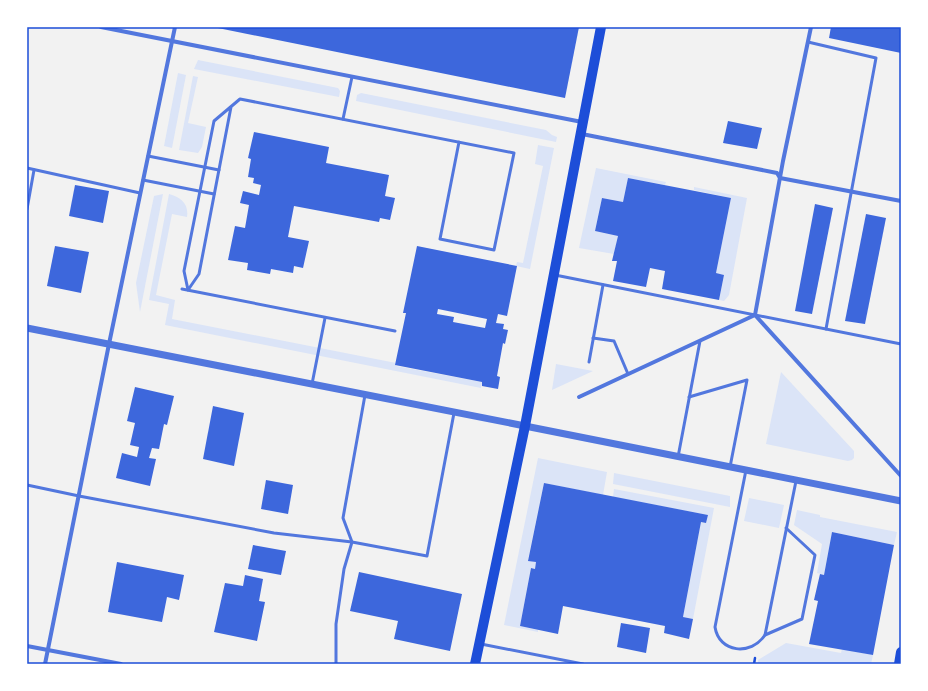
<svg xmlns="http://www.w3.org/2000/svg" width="928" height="691" viewBox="0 0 928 691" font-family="Ubuntu,sans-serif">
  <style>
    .green { fill: #dbe4f7 }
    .building { fill: #3d67dc; fill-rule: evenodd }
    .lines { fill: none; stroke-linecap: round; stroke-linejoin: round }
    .path { stroke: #1d4ed8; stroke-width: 2.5 }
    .service { stroke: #5277de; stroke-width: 3 }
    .minor { stroke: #5277de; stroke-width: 4 }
    .tertiary { stroke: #5277de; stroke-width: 7 }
    .primary { stroke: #1d4ed8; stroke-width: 10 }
    .neatline { fill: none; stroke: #1d4ed8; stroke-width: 1.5 }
  </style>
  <rect width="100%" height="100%" fill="#f2f2f2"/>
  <g class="green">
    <path d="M198,60l140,28 2,3 -1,6 -145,-28z"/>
    <path d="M178,73l8,2 -14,73 -8,-2z"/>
    <path d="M193,76l5,1 -10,46 18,4 -4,20 -4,6 -19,-3z"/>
    <path d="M361,93l185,37 6,5 5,2 -1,5 -200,-41 1,-6z"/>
    <path d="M538,145l16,3 -24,121 -14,-3 1,-4 6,1 20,-97 -8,-2z"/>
    <path d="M596,168l70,14 -1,3 -37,-7 -5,24 -21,-4 -7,33 23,5 -4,18 -35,-6z"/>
    <path d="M694,187l53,11 -18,97 -5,6 -5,-1 5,-25 -8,-2 15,-75 -37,-8z"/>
    <path d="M163,194l-23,118 -4,-29 18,-87z"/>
    <path d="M169,194c12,3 20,10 18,23l-15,-3 -16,81 19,5 -3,19 224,44v3l86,16 -1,6 -316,-63 4,-21 -20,-4z"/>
    <path d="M556,364l37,7 -41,19z"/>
    <path d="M781,372l73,79v7l-2,2 -4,1 -82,-17z"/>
    <path d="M538,458l69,14 -4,23 -59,-12 -16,77 8,2 -1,7 -4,-1 -11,58 18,4v2l-34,-7z"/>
    <path d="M614,473l116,23v11l-117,-23z"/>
    <path d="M614,489l100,19 -21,111 -10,-2 18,-95 5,1 2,-8 -95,-18z"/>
    <path d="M749,498l35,7 -5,23 -35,-7z"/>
    <path d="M797,510l23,5v2l77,15 -3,13 -62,-13 -8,43 -7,-2 5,-29 -28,-19z"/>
    <path d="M786,643l55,10 1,-4 31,6 -2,9h-113v-4z"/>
  </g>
  <g class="building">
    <path d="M213,27h366l-14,71z"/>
    <path d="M831,27h70v26l-72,-15z"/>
    <path d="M728,121l34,7 -5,21 -34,-6z"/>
    <path d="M254,132l75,15 -3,16 63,12 -4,21 10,2 -5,22 -10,-2 -1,4 -85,-16 -6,31 21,4 -6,27 -9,-2 -1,7 -22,-4 -1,5 -23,-4 1,-7 -20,-3 7,-34 10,2 4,-23 -9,-2 3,-12 16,4 2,-10 -8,-2 1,-5 -6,-1 3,-18 -3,-1z"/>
    <path d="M628,178l103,20 -15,75 8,2 -5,25 -57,-11 3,-18 -15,-3 -4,19 -33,-6 4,-20h-5l6,-25 -23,-5 7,-33 21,4z"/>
    <path d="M75,185l34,6 -6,32 -34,-7z"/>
    <path d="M815,204l18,4 -21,106 -17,-3z"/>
    <path d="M866,214l20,4 -21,106 -20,-3z"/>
    <path d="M55,246l34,6 -8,41 -34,-7z"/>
    <path d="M417,246l100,20 -10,50 -9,-2 -2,9 8,1 -1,5 5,1 -3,14 -2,-1 -6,33 3,1 -2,12 -16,-3v-4l-87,-17 11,-52h-3zM438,309l49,10 -2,9 -32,-6 1,-5 -17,-3z"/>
    <path d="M135,387l39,9 -7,29 -3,-1 -5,25 -7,-1 -3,10 7,1 -6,27 -34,-8 6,-25 15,4 2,-10 -9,-2 5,-22 -8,-2z"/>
    <path d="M213,406l31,7 -10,53 -31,-7z"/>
    <path d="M266,480l27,5 -5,29 -27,-5z"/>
    <path d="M544,483l164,32 -2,8 -5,-1 -18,95 10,2 -4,20 -25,-6 1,-7 -102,-20 -5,28 -38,-8 11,-58 4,1 1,-7 -8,-1z"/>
    <path d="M832,532l62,13 -21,110 -64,-11 9,-43 -4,-1 6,-26 4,1z"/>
    <path d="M253,545l33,6 -5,24 -33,-6z"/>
    <path d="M117,562l67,13 -5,25 -12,-3 -5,25 -54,-10z"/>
    <path d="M359,572l103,22 -12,57 -56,-12 4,-18 -48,-10z"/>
    <path d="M245,575l18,4 -4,22 6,1 -8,39 -43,-9 11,-49 18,3z"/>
    <path d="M621,623l29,5 -4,25 -29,-6z"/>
  </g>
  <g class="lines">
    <path class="path" d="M754,664l1,-6"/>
    <g class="service">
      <path d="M808,42l68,16 -50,271"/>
      <path d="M231,107l-32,167 -11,16 -4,-19 30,-150 26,-22 274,54 -20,97 -54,-11 19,-97"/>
      <path d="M343,119l9,-42"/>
      <path d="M148,156l71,14"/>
      <path d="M27,168l113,25"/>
      <path d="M143,180l71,14"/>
      <path d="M27,209l7,-39"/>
      <path d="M555,275l346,69"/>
      <path d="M182,289l213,42"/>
      <path d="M593,338l21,3 14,33"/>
      <path d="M589,362l14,-77"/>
      <path d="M312,384l13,-66"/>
      <path d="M689,397l58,-17 -17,87"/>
      <path d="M678,457l22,-116"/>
      <path d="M746,470l-31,157c4,26 36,29 50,8l31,-154"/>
      <path d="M27,485l52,11 195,37 78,9 75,14 27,-143"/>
      <path d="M765,635l37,-16 13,-64 -29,-27"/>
      <path d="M481,644l102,20"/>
      <path d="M336,664v-40l8,-55 8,-27 -9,-24 22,-123"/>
    </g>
    <g class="minor">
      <path d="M101,27l481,95"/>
      <path d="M582,134l195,39 3,5 121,23"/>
      <path d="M755,315l28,-154 28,-134"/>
      <path d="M755,315l146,161"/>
      <path d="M579,397l176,-82"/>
      <path d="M27,646l94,18"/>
      <path d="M45,664l64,-320 66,-317"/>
    </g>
    <path class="tertiary" d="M27,328l498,98 376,75"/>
    <g class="primary">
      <path d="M475,664l50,-238 76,-399"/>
      <path d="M899,664l2,-12"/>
    </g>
  </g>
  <rect width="928" height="691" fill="none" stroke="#ffffff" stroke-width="56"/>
  <rect x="28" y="28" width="872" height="635" class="neatline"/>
</svg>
